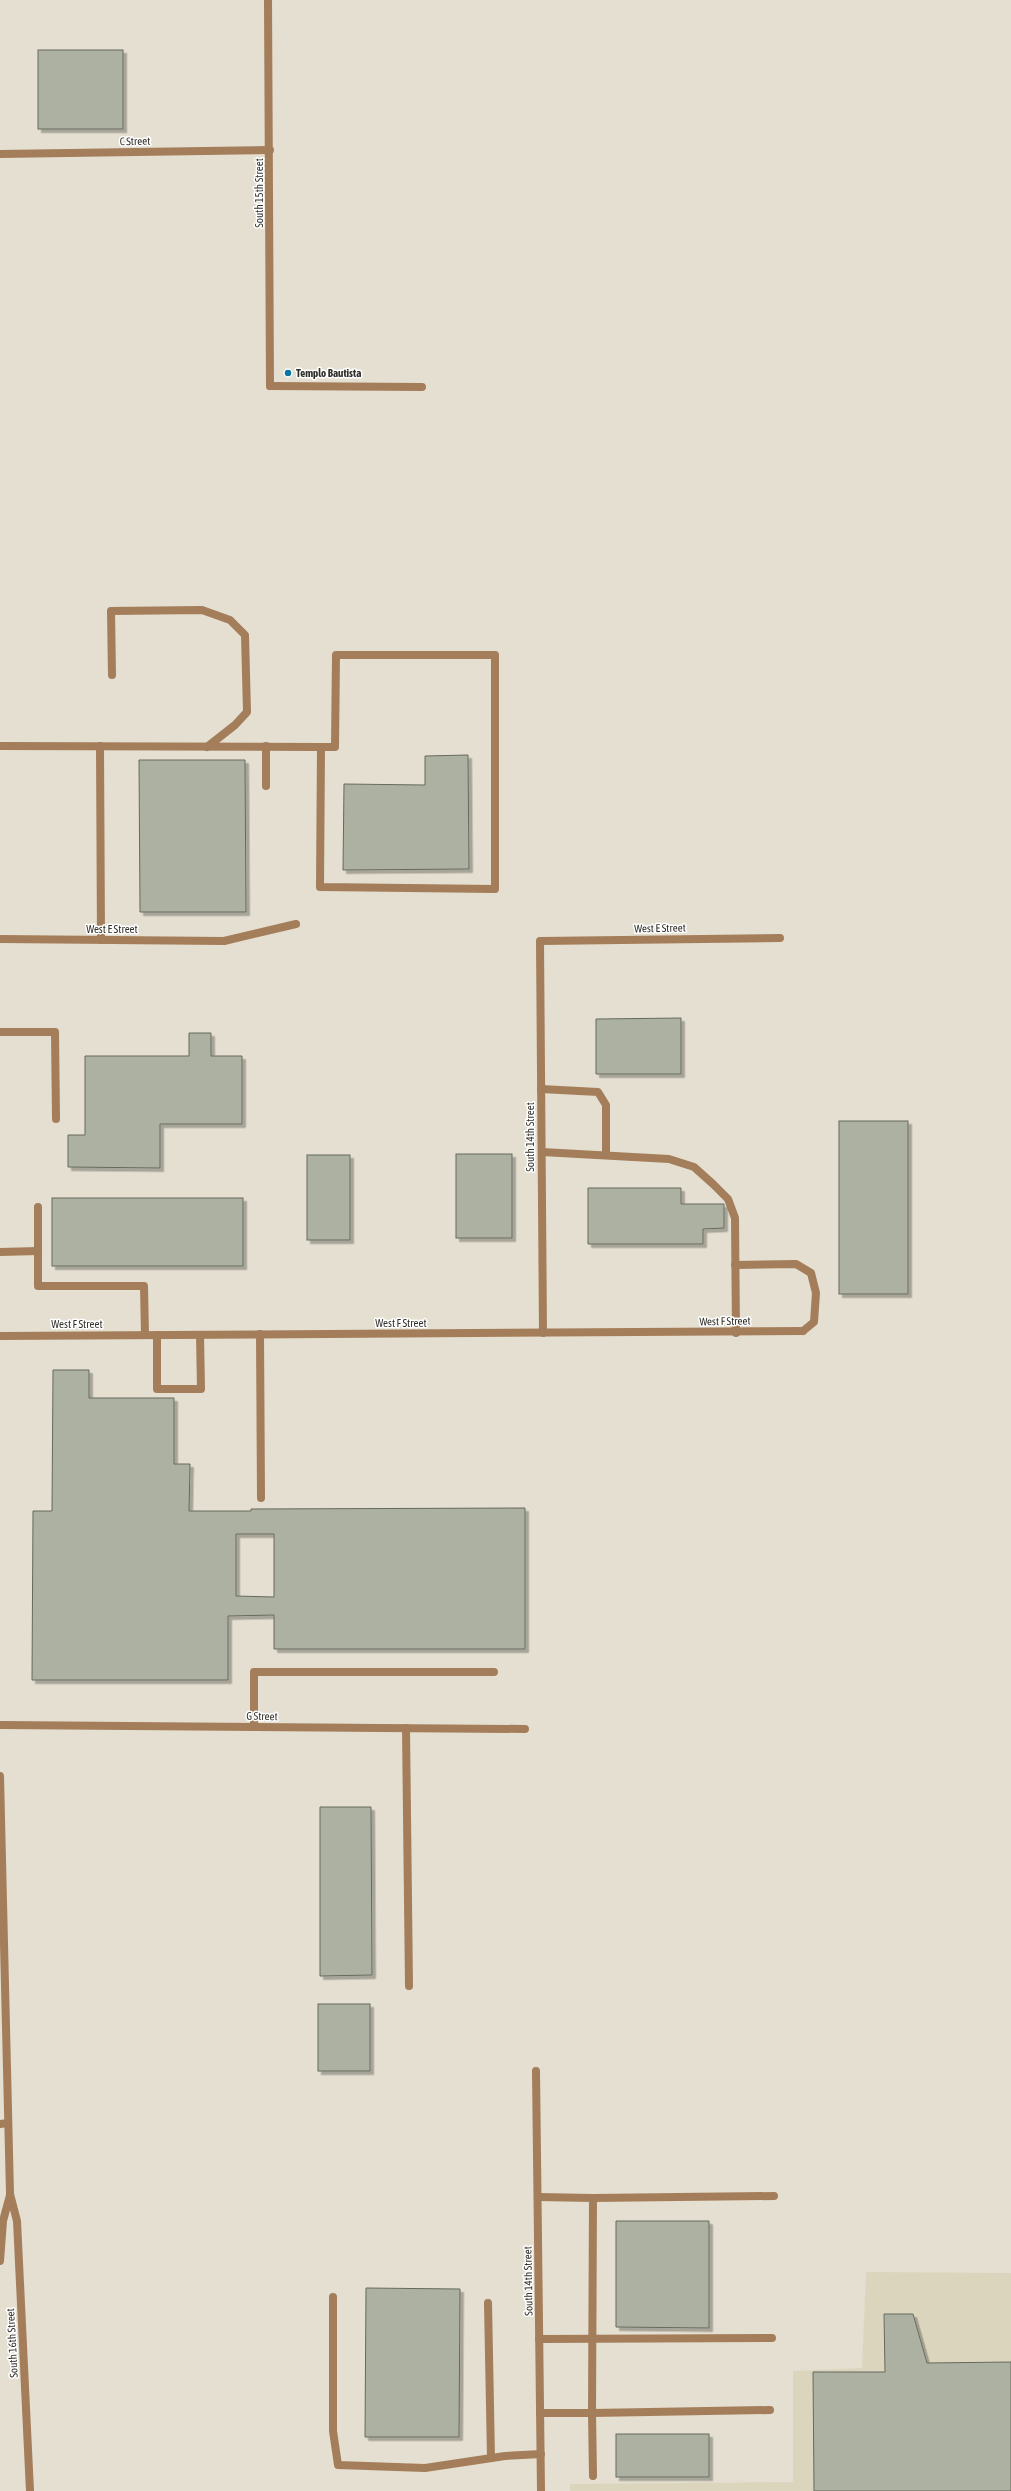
<svg xmlns="http://www.w3.org/2000/svg" width="1011" height="2491" viewBox="0 0 1011 2491" font-family="'Asap Condensed',sans-serif">
  <style>
    .built { fill: #dcd5be }
    .building { fill: #acb1a2; stroke: #666a5d; fill-rule: evenodd; filter: url(#shadow) }
    .lines { fill: none; stroke-linecap: round; stroke-linejoin: round }
    .lane { stroke: #a47d5a; stroke-width: 8 }
    .street { stroke: #a47d5a; stroke-width: 8 }
    .poi-dot { fill: #0876a0; stroke: #fff; stroke-width: 1.5 }
    .labels { text-anchor: middle; stroke-width: 3; stroke-linejoin: round; paint-order: stroke }
    .street-label { font-size: 11px; fill: #32302a; stroke: #fff }
    .poi-label { font-size: 11px; font-weight: bold; fill: #32302a; stroke: #fff; text-anchor: start }
  </style>
  <defs>
    <filter id="shadow"><feDropShadow dx="3.5" dy="3.5" stdDeviation="0" flood-color="#0004"/></filter>
  </defs>
  <rect width="100%" height="100%" fill="#e4dfd0"/>
  <path class="built" d="M866,2272l145,1v218h-441v-7l223,-2v-111l69,-3z"/>
  <g class="building">
    <rect x="38" y="50" width="85" height="79"/>
    <path d="M468,755l1,114 -126,1 1,-86 81,1v-29z"/>
    <path d="M139,760h106l1,152h-106z"/>
    <path d="M681,1018v56h-85v-55z"/>
    <path d="M189,1033h22v23h31v68h-82v44l-92,-1v-32h17v-79h104z"/>
    <rect x="839" y="1121" width="69" height="173"/>
    <rect x="456" y="1154" width="56" height="84"/>
    <rect x="307" y="1155" width="43" height="85"/>
    <path d="M588,1188h93v16h43v24l-21,1v15h-115z"/>
    <rect x="52" y="1198" width="191" height="68"/>
    <path d="M53,1370h36v28h85v66h16l-1,47h62v-2l274,-1v141h-251v-34l-46,1v64h-196l1,-169h19zM236,1534h38v63l-38,-1z"/>
    <path d="M320,1807h51l1,168 -52,1z"/>
    <rect x="318" y="2004" width="52" height="67"/>
    <path d="M616,2221h93v107l-93,-1z"/>
    <path d="M366,2288l94,1 -1,148h-94z"/>
    <path d="M884,2314h29l14,49 84,-1v129h-197l-1,-119h72z"/>
    <rect x="616" y="2434" width="93" height="43"/>
  </g>
  <g class="lines">
    <g class="lane">
      <path d="M270,386l152,1"/>
      <path d="M112,675l-1,-64 91,-1 28,10 15,15 2,77 -12,13 -28,22"/>
      <path d="M0,746l321,1 -1,140 175,2v-234h-159l-1,92h-14"/>
      <path d="M100,746l1,194"/>
      <path d="M266,746v40"/>
      <path d="M224,941l72,-17"/>
      <path d="M0,1032h55l1,87"/>
      <path d="M541,1089l57,3 8,13v50"/>
      <path d="M542,1152l127,7 25,8 19,17 15,15 7,19 1,115"/>
      <path d="M38,1207v79h106l1,49"/>
      <path d="M0,1252l38,-1"/>
      <path d="M735,1265l61,-1 15,9 5,20 -2,29 -11,9"/>
      <path d="M260,1334l1,164"/>
      <path d="M157,1335v54h44l-1,-54"/>
      <path d="M254,1727v-55h240"/>
      <path d="M406,1728l3,258"/>
      <path d="M538,2197l55,1 -1,215h-52"/>
      <path d="M593,2198l181,-2"/>
      <path d="M333,2297v134l5,34 87,3 80,-12 36,-2"/>
      <path d="M488,2303l3,155"/>
      <path d="M539,2339l233,-1"/>
      <path d="M593,2476l-1,-63 178,-3"/>
    </g>
    <g class="street">
      <path d="M268,0l2,386"/>
      <path d="M0,154l270,-4"/>
      <path d="M0,939l224,2"/>
      <path d="M543,1333l-3,-392 240,-3"/>
      <path d="M0,1336l803,-5"/>
      <path d="M0,1725l525,4"/>
      <path d="M0,1776l10,418 7,27 13,270"/>
      <path d="M536,2071l5,420"/>
      <path d="M0,2124l8,-1"/>
      <path d="M0,2261l3,-40 7,-26"/>
    </g>
  </g>
  <circle class="poi-dot" cx="288" cy="373" r="4"/>
  <g class="labels">
    <g class="street-label">
      <text transform="translate(135 141) rotate(-1)" y="4">C Street</text>
      <text transform="translate(259 193) rotate(-90)" y="4">South 15th Street</text>
      <text transform="translate(660 928) rotate(-1)" y="4">West E Street</text>
      <text x="112" y="933">West E Street</text>
      <text transform="translate(530 1137) rotate(-90)" y="4">South 14th Street</text>
      <text transform="translate(725 1321) rotate(-1)" y="4">West F Street</text>
      <text x="401" y="1327">West F Street</text>
      <text x="77" y="1328">West F Street</text>
      <text transform="translate(262 1716) rotate(1)" y="4">G Street</text>
      <text transform="translate(528 2281) rotate(-91)" y="4">South 14th Street</text>
      <text transform="translate(12 2343) rotate(-93)" y="4">South 16th Street</text>
    </g>
    <g class="poi-label">
      <text x="296" y="377">Templo Bautista</text>
    </g>
  </g>
</svg>
